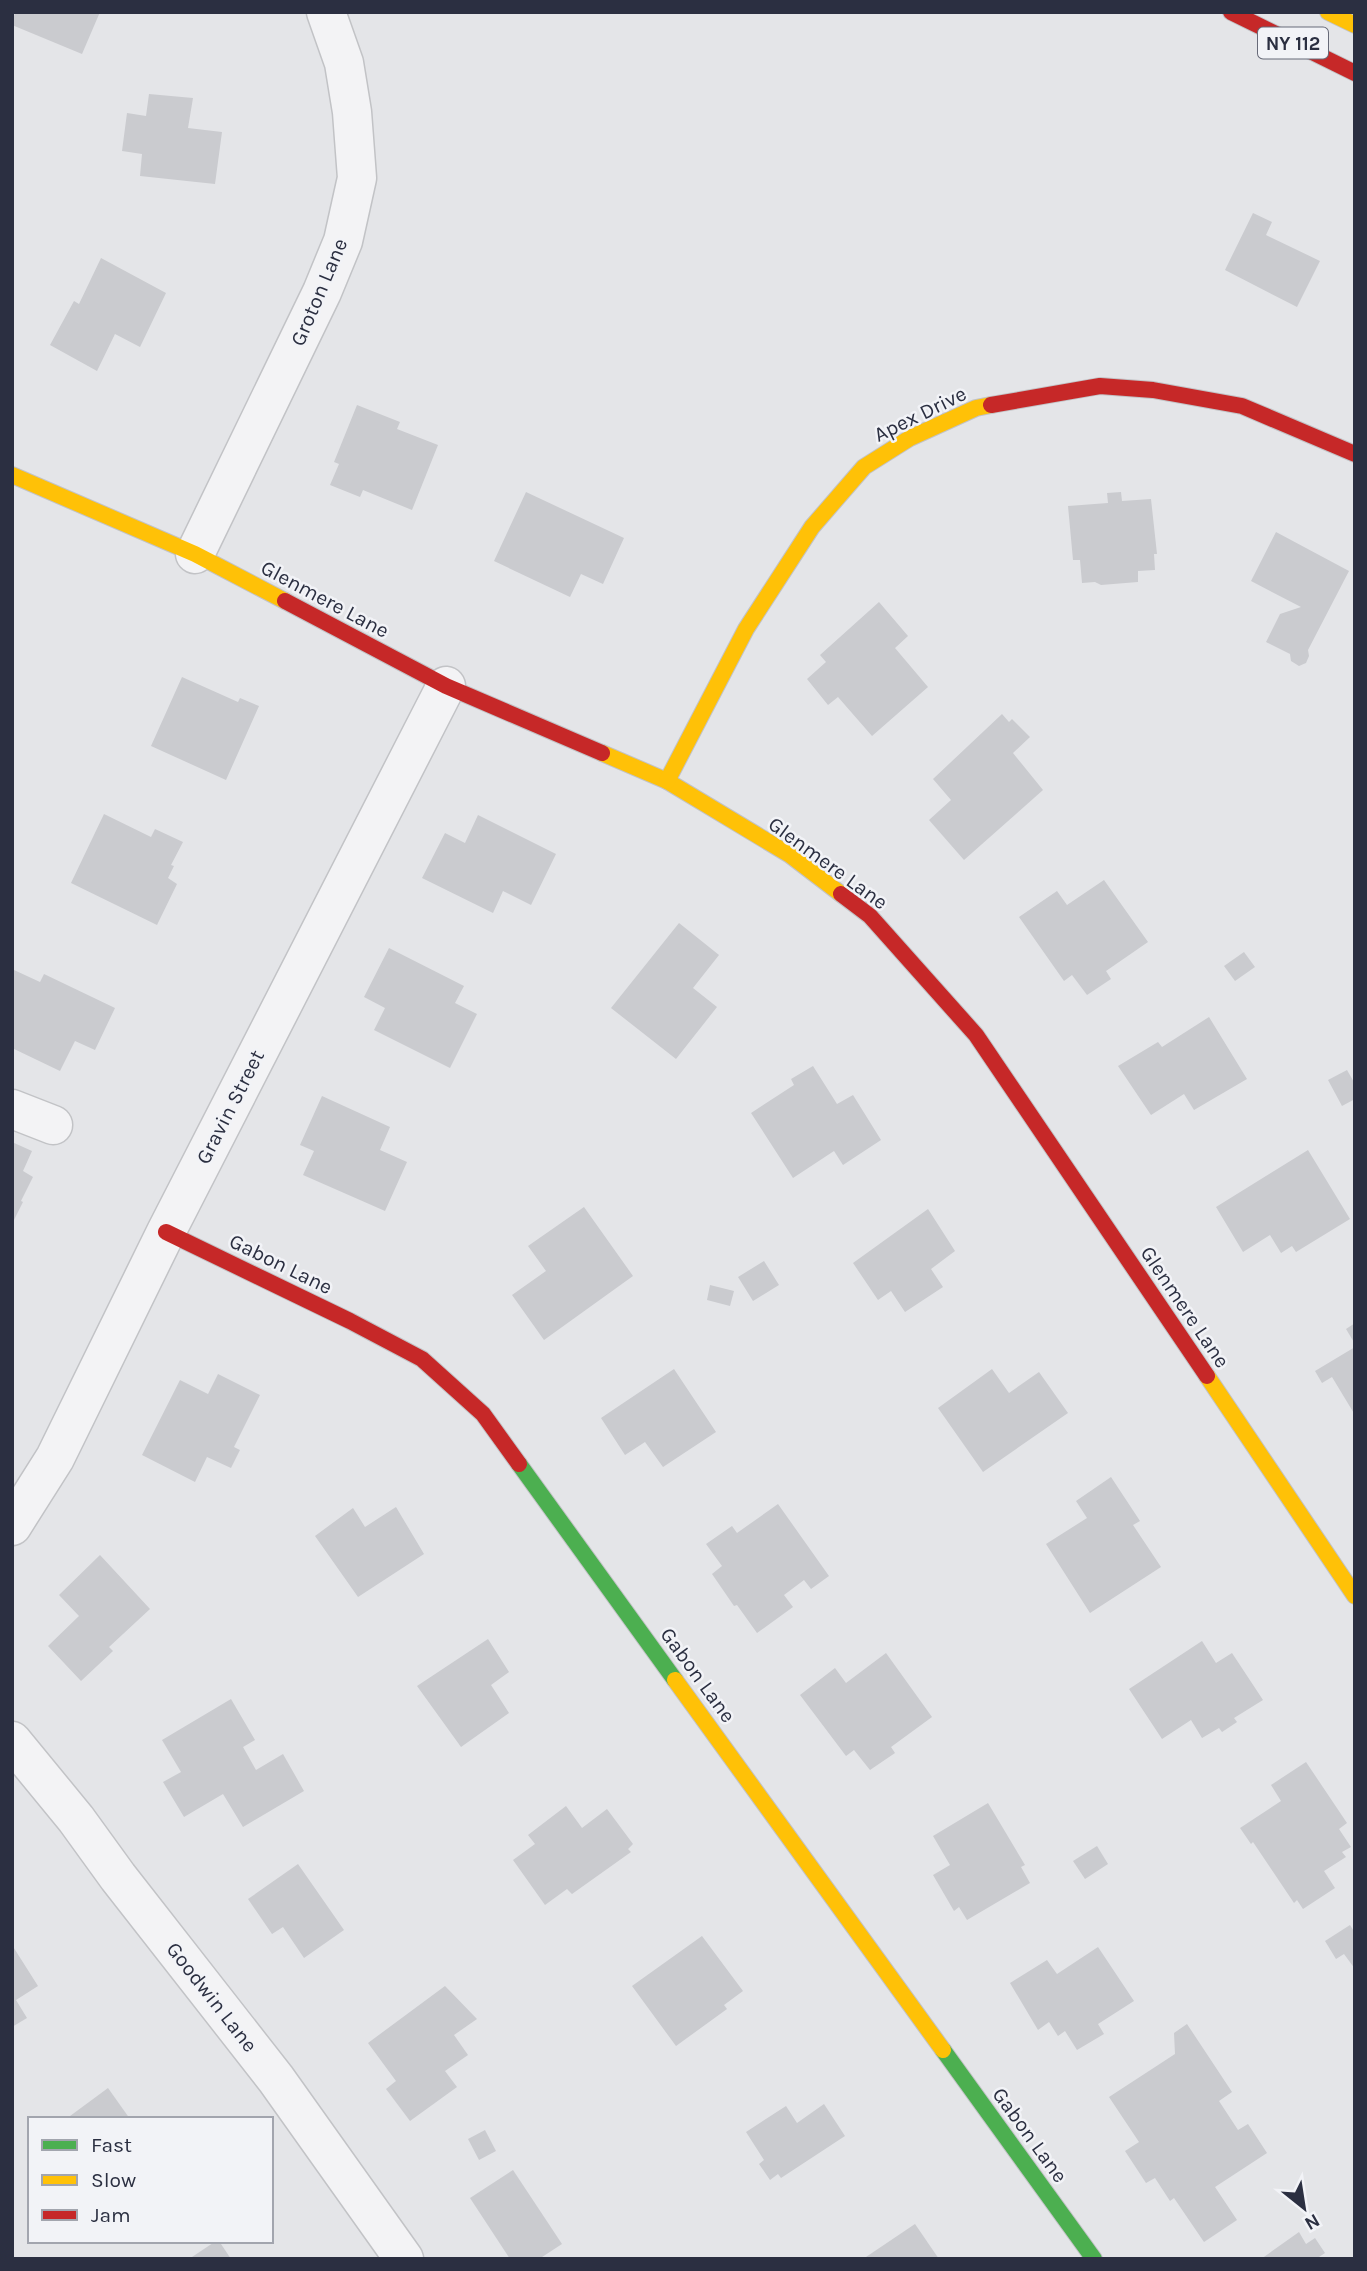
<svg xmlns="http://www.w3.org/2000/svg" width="1367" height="2271" viewBox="0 0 1367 2271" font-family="Karla,sans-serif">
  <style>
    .building { fill: #cacbcf }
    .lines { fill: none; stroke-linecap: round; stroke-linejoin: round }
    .street-casing { stroke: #c2c3c6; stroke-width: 41 }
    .fast-casing { stroke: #c2c3c6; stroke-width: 18 }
    .slow-casing { stroke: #c2c3c6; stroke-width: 18 }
    .jam-casing { stroke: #c2c3c6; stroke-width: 18 }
    .street { stroke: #f3f3f5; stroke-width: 38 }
    .fast { stroke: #4caf50; stroke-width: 16 }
    .slow { stroke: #ffc107; stroke-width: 16 }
    .jam { stroke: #c62828; stroke-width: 16 }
    .labels { text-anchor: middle; stroke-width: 5; stroke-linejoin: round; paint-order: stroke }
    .shield { fill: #f2f3f7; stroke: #676a78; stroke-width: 2 }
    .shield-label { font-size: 19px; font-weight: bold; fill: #2b2f41 }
    .street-label { font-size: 21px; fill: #2b2f41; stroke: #f2f3f7 }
  </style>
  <rect width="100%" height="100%" fill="#e4e5e8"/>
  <g class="building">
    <path d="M15,12h85l-18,42 -70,-29z"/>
    <path d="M149,94l44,4 -5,30 34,4 -7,52 -75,-8 2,-22 -20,-3 5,-38 19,3z"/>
    <path d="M1253,213l19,9 -6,13 54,26 -23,46 -72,-37z"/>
    <path d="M101,258l65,35 -26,54 -25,-13 -18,37 -47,-26 24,-44 5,3z"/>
    <path d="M357,405l43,17 -3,7 41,16 -26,65 -49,-20 -3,7 -30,-12 9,-21 -5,-2z"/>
    <path d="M526,492l98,46 -21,46 -22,-10 -11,23 -76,-36z"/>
    <path d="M1121,492l1,9 29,-2 6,55h-3l1,16 -17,1v11l-37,3 -6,-3 -13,1 -2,-23h-7l-5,-54 40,-3 -1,-10z"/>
    <path d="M1276,532l73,39 -41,79 1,6 -3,7 -7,3 -8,-5 -1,-7 -24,-12 14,-28 21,-7 -50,-26z"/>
    <path d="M879,602l29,34 -13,12 33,39 -56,49 -34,-39 -10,8 -21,-26 19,-17 -6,-7z"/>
    <path d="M182,677l56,25 2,-4 19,8 -33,74 -75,-34z"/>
    <path d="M1002,714l7,8 3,-3 18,18 -17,16 30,37 -79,70 -35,-40 22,-20 -18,-21z"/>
    <path d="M104,814l47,23 4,-8 28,13 -12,23 3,1 -6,12 9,6 -20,41 -86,-42z"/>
    <path d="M478,815l78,39 -25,51 -28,-14 -10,22 -71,-35 23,-45 20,10z"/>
    <path d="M1104,880l44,62 -42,29 5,8 -24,16 -15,-20 -8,6 -45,-64 38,-26 10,14z"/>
    <path d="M679,923l40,32 -26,33 24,19 -41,52 -65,-51z"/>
    <path d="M389,948l75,38 -9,17 22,11 -27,54 -76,-38 11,-22 -21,-11z"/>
    <path d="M1244,952l11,15 -20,14 -11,-15z"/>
    <path d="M14,970l26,12 4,-8 71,34 -20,42 -20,-9 -15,30 -48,-23z"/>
    <path d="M1209,1017l38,62 -53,31 -10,-16 -33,21 -33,-49 40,-24 4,5z"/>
    <path d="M813,1066l24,38 16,-9 28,45 -38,25 -9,-14 -41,27 -42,-65 43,-28 -3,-6z"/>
    <path d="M1347,1070l8,14v15l-13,7 -14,-26z"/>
    <path d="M322,1096l68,31 -10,23 27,12 -22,49 -82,-36 11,-24 -14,-6z"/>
    <path d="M12,1142l20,9 -9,20 10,6 -12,24 2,1 -11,22z"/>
    <path d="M1308,1150l42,69 -54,33 -4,-6 -11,7 -11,-18 -27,17 -27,-45z"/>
    <path d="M584,1207l49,69 -89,64 -32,-45 34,-24 -18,-25z"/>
    <path d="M928,1209l27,42 -24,18 12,18 -38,25 -14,-21 -13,9 -25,-37z"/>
    <path d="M764,1261l15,24 -26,16 -15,-24z"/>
    <path d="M710,1285l24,6 -4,15 -23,-6z"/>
    <path d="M1355,1323v21l-9,-15z"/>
    <path d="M1355,1347v68l-23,-38 -10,6 -7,-12z"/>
    <path d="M674,1369l42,63 -53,35 -18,-25 -20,13 -24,-37z"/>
    <path d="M992,1369l17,24 30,-21 29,41 -85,59 -45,-64z"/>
    <path d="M218,1374l42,21 -26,52 6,3 -9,18 -24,-11 -12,25 -53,-27 38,-75 28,14z"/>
    <path d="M1111,1477l29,44 -7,4 28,42 -71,46 -44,-69 41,-26 -11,-17z"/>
    <path d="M778,1504l51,72 -18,13 -7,-9 -20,15 9,12 -36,26 -20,-28 -3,1 -22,-32 10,-8 -16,-22 26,-18 5,7z"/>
    <path d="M396,1507l28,47 -66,43 -43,-61 38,-28 12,19z"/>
    <path d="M100,1555l50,54 -41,38 4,4 -32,30 -33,-35 31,-30 -20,-21z"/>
    <path d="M488,1639l21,33 -18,13 18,28 -48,34 -44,-61z"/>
    <path d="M1202,1641l14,22 16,-10 31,47 -29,18 3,4 -15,10 -3,-4 -17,10 -11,-18 -29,19 -33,-50z"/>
    <path d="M886,1653l46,64 -41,30 4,6 -25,17 -16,-20 -8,6 -46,-61 35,-27 11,15z"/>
    <path d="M231,1699l24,41 -12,7 13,23 27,-16 21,37 -61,36 -20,-33 -39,23 -21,-35 18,-10 -19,-32z"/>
    <path d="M1306,1762l41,61 -8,6 12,18 -9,5 4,5 -22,14 11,17 -32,21 -6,-9 -3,3 -41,-61 -2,2 -11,-16 41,-27 -10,-16z"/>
    <path d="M988,1803l37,62 -4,2 9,16 -63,37 -8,-13 -5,4 -21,-36 17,-10 -17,-29z"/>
    <path d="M566,1806l16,22 25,-19 26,35 -5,5 3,3 -59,42 -5,-5 -22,16 -32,-45 22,-16 -7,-9z"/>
    <path d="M1097,1846l11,18 -23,15 -12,-18z"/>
    <path d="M298,1864l46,66 -40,28 -21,-31 -11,7 -24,-35z"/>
    <path d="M1350,1925l5,8v36l-11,-15 -8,5 -11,-18z"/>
    <path d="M702,1936l41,55 -19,14 3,4 -51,37 -44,-60z"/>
    <path d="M12,1945l26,41 -22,14 11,18 -15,9z"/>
    <path d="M1098,1947l36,54 -36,23 6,10 -27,16 -12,-19 -7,5 -9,-14 -11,8 -28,-47 37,-23 10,14z"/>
    <path d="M445,1986l32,33 -23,16 14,20 -23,16 12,16 -47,34 -24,-32 10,-8 -28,-38z"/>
    <path d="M1187,2024l45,68 -13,9 19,29 10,-6 19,29 -52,34 22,33 -33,22 -30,-44 -4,3 -15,-23 -9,5 -21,-32 14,-9 -30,-45 66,-43 -1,-21z"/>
    <path d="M108,2088l22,31h-64z"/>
    <path d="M824,2104l21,32 -64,42 -3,-4 -8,6 -11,-16 5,-4 -18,-28 40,-26 11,17z"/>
    <path d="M485,2130l11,21 -17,9 -11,-21z"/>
    <path d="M513,2170l49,74 -23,15h-29l-40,-61z"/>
    <path d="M915,2224l24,35h-76z"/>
    <path d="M1299,2232l7,12 9,-6 10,15 -9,6h-55z"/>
    <path d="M216,2241h3l12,18h-42z"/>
  </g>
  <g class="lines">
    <g class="street-casing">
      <g id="street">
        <path d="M195,554l127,-262 21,-51 14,-63 -5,-66 -8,-49 -18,-51"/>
        <path d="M12,1109l41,16"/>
        <path d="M12,1526l43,-68 111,-226 280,-546"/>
        <path d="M12,1741l64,78 42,58 158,202 128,180"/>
      </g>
    </g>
    <g class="fast-casing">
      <g id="fast">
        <path d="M519,1464l156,216"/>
        <path d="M943,2050l151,209"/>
      </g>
    </g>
    <g class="slow-casing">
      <g id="slow">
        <path d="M1328,12l27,13"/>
        <path d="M12,475l183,79 90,47"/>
        <path d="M602,753l65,28 123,74 51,39"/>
        <path d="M667,781l79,-152 66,-102 52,-60 46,-29 66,-30 15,-3"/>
        <path d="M1207,1376l148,220"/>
        <path d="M675,1680l268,370"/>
      </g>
    </g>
    <g class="jam-casing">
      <g id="jam">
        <path d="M1231,12l124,61"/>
        <path d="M991,405l109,-19 53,4 89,16 113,48"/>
        <path d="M285,601l161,85 156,67"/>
        <path d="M841,894l29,22 106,119 231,341"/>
        <path d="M166,1232l184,89 72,38 61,55 36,50"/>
      </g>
    </g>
    <use href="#street" class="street"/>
    <use href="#fast" class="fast"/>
    <use href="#slow" class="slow"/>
    <use href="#jam" class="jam"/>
  </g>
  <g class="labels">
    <rect class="shield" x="1258" y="27.5" width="70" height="31" rx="5"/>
    <g class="shield-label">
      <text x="1293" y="50">NY 112</text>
    </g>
    <g class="street-label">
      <text transform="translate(319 292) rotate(-67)" y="7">Groton Lane</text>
      <text transform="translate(920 414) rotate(-26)" y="7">Apex Drive</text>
      <text transform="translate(325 599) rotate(28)" y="7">Glenmere Lane</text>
      <text transform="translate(828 863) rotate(36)" y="7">Glenmere Lane</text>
      <text transform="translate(230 1107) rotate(-63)" y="7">Gravin Street</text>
      <text transform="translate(281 1264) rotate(26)" y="7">Gabon Lane</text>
      <text transform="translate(1185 1307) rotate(56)" y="7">Glenmere Lane</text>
      <text transform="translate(698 1675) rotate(54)" y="7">Gabon Lane</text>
      <text transform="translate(212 1997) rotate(52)" y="7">Goodwin Lane</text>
      <text transform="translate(1030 2135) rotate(54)" y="7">Gabon Lane</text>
    </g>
  </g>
  <rect width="1367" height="2271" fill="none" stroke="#2b2f41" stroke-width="28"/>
  <rect x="28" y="2117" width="245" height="126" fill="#f2f3f7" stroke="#a2a5ae" stroke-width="2"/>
  <rect x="42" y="2140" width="35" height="10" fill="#4caf50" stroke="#a2a5ae" stroke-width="2"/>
  <text x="91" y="2152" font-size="21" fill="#2b2f41">Fast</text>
  <rect x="42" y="2175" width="35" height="10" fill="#ffc107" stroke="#a2a5ae" stroke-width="2"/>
  <text x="91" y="2187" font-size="21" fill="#2b2f41">Slow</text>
  <rect x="42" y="2210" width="35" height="10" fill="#c62828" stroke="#a2a5ae" stroke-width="2"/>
  <text x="91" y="2222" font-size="21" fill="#2b2f41">Jam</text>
  <g transform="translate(1304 2208) rotate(150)" stroke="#f2f3f7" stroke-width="5" paint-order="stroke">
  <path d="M0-5L12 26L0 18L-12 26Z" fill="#2b2f41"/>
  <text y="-10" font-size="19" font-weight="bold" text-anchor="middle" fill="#2b2f41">N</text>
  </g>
</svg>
